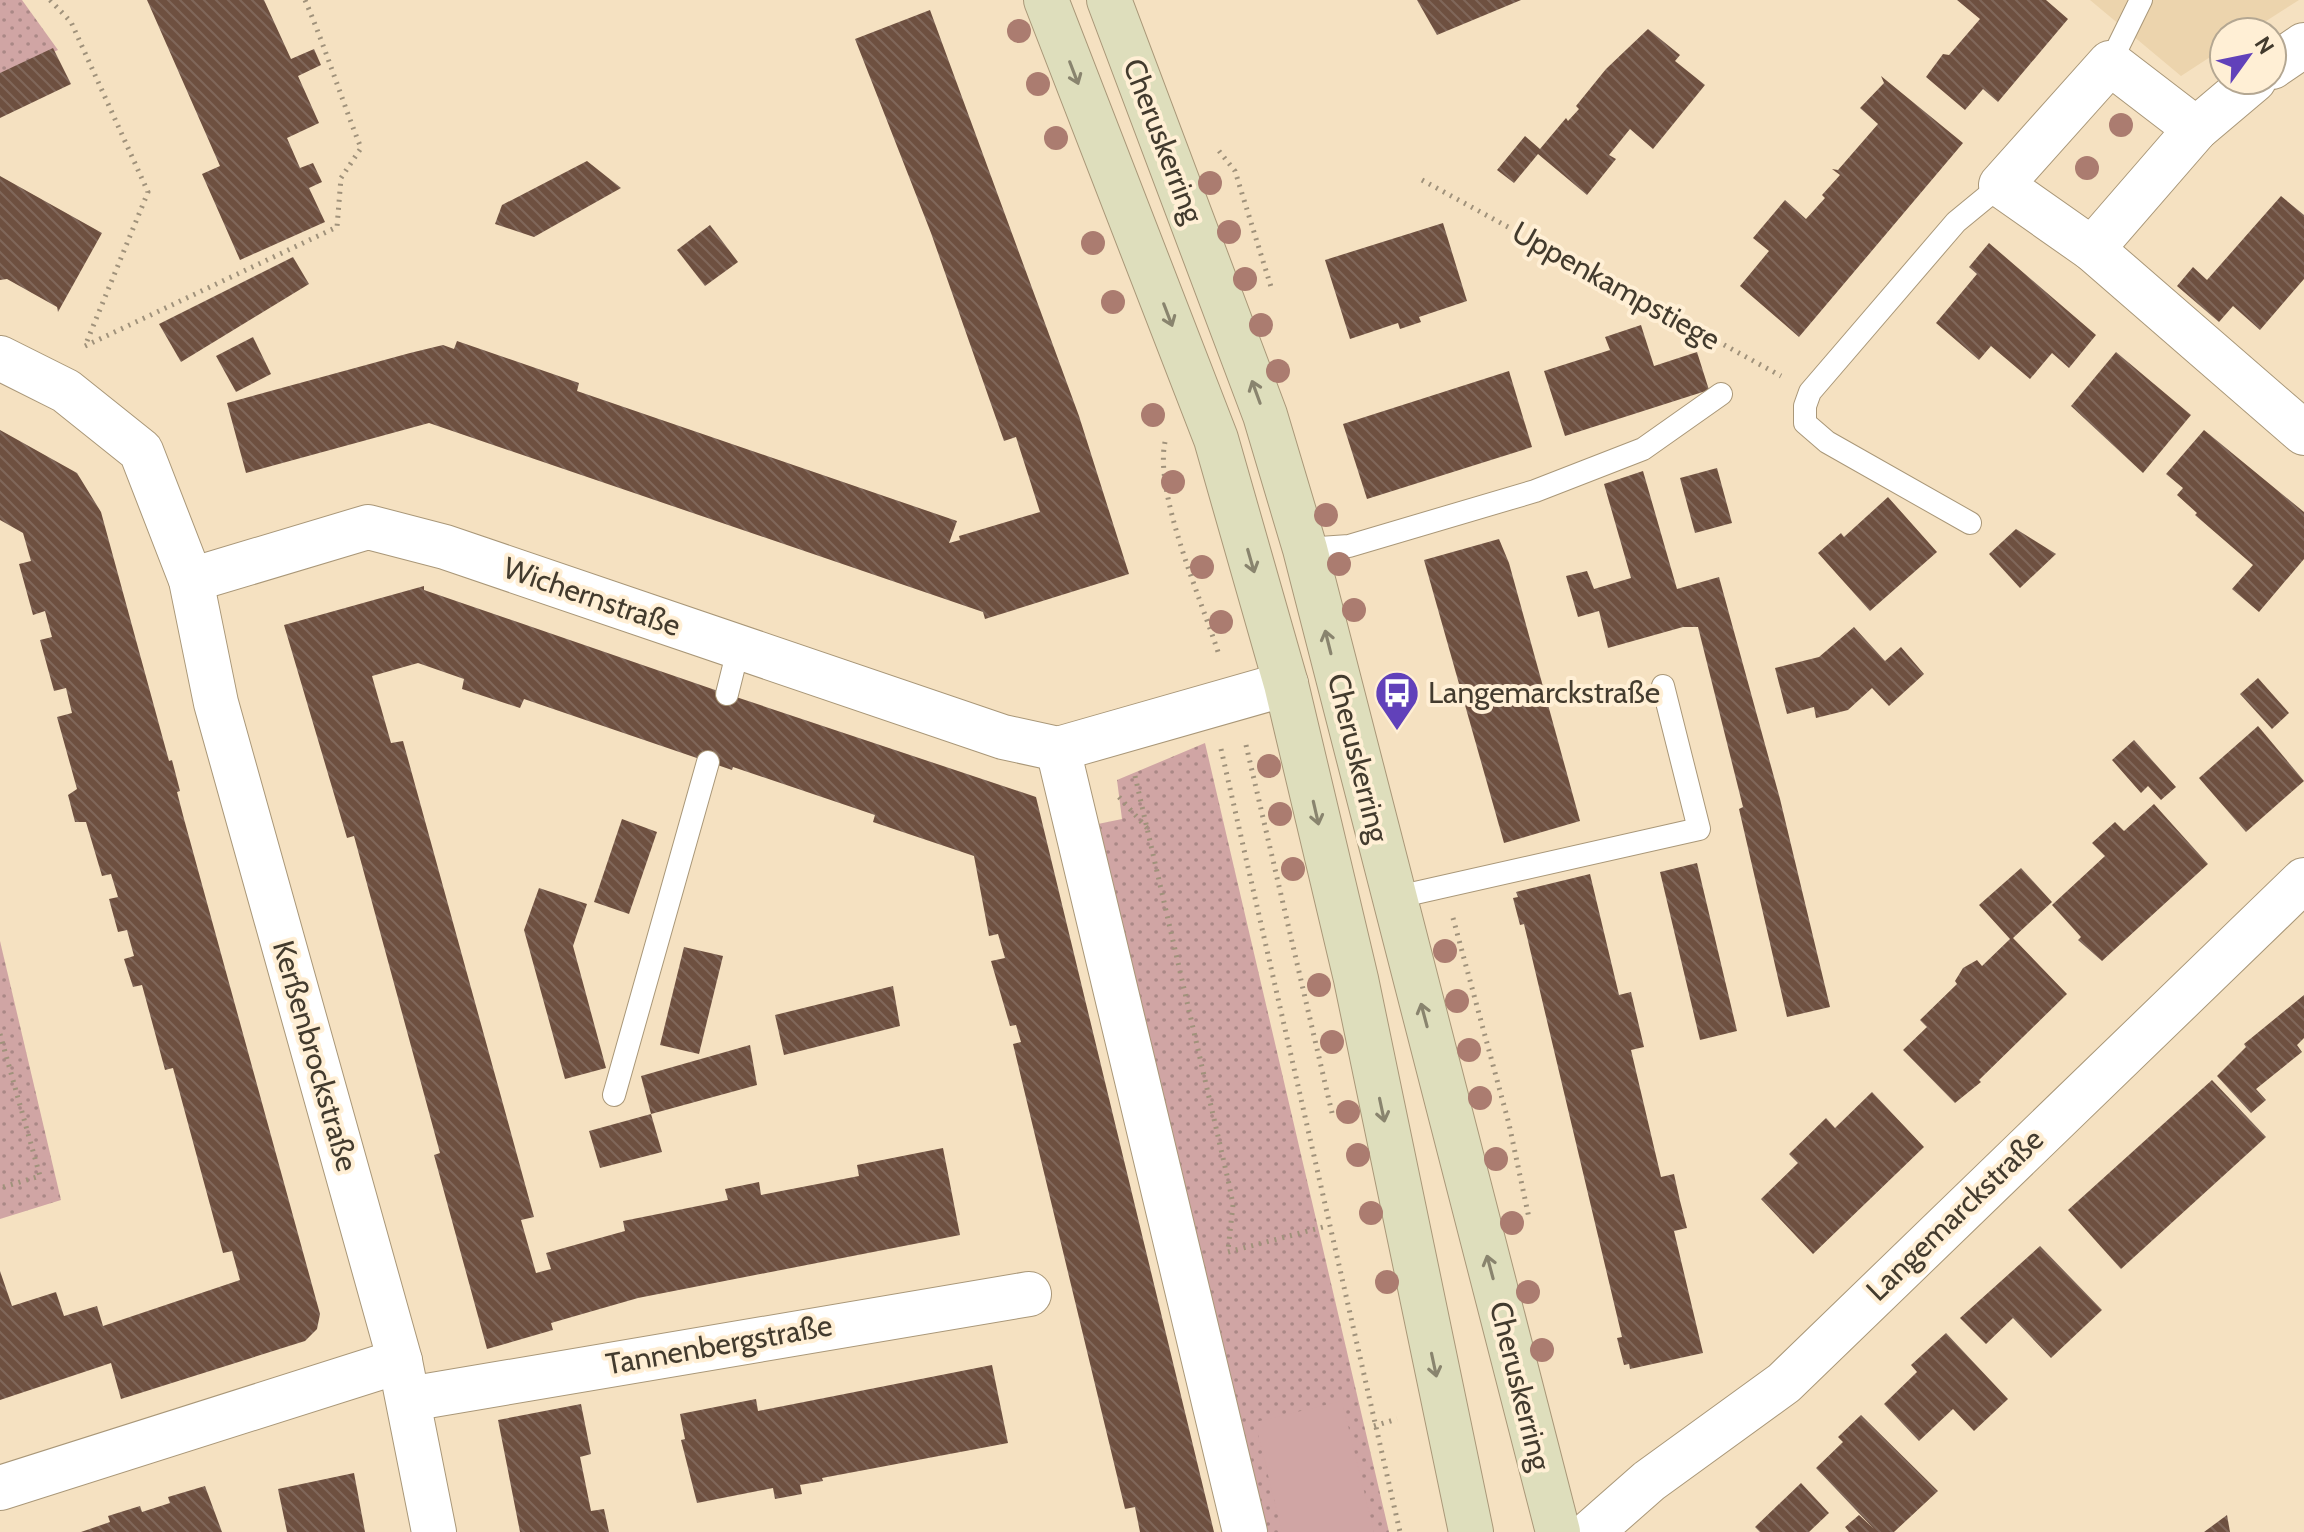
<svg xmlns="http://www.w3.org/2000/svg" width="2304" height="1532" viewBox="0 0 2304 1532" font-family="Cabin,sans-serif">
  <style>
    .built { fill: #ecd4ad }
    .grass { fill: url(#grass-dots) }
    .garden { fill: #d0a5a4 }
    .building { fill: url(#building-back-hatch) }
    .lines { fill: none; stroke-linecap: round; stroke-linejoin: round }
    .lane-casing { stroke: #a99778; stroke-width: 24 }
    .street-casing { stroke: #a99778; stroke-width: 46 }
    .secondary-casing { stroke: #a99778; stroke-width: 46 }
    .path { stroke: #a0927b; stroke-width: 5; stroke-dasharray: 2 6; stroke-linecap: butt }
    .lane { stroke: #fff; stroke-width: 22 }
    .street { stroke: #fff; stroke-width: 44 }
    .secondary { stroke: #dedebc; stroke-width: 44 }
    .tree { fill: #ab7c70 }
    .oneway { stroke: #89846e }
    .labels { text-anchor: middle; stroke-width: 8; stroke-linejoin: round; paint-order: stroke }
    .street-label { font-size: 30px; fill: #433b2e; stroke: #ffefd5 }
    .poi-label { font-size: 30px; fill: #433b2e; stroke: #ffefd5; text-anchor: start }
  </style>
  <defs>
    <pattern id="grass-dots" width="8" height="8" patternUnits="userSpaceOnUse" patternTransform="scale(2)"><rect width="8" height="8" fill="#d0a5a4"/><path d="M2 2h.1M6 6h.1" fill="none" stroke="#aa8886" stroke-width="1.8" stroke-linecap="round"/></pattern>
    <pattern id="building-back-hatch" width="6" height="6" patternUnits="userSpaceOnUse" patternTransform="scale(2)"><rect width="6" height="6" fill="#6e5040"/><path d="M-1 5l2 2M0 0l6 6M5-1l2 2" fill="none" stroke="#80675a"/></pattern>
  </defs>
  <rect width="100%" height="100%" fill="#f5e1c1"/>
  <path class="built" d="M2090,0h209l-50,32h-25v16l-43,28z"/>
  <g class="grass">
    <path d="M0,0h22l36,50 -58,25z"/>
    <path d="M1205,743l184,789h-122l-169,-708 24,-5 -5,-39z"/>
    <path d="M0,941l61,259 -61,19z"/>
  </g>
  <path class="garden" d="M1342,1401l32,131h-92l-27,-110z"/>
  <g class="building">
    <path d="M147,0h117l27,59 23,-10 7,16 -23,11 21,47 -32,15 13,30 13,-5 9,19 -13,6 16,34 -85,38 -38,-86 18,-8z"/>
    <path d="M1417,0h104l-84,35z"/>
    <path d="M1957,0h89l22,19 -70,83 -15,-13 -18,21 -39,-33 17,-23 6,1 31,-36z"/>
    <path d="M930,10l149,406 50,158 -144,45 -2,-7 -554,-189 -183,50 -19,-70 183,-50 33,-8 11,4 3,-8 122,42 -2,8 380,130 -8,22 11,-3 -1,-4 81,-24 -24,-75 -12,4 -73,-208 -76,-194z"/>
    <path d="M1648,29l32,26 -5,6 30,24 -52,64 -23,-20 -21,26 7,4 -29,36 -49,-41 -24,29 -17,-13 28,-34 15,13 26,-31 2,3 11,-12 -3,-3 30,-37z"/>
    <path d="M53,48l18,36 -71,34v-45z"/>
    <path d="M1881,76l82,67 -164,194 -59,-51 29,-35 -16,-13 32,-38 21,19 19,-21 -3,-3 18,-20 -8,-6 6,1 40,-46 -18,-16 24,-25z"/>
    <path d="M587,161l34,27 -87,49 -39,-13 7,-19z"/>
    <path d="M0,176l102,57 -44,79 -1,-5 -50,-28 -7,1z"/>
    <path d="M2281,196l23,19v64l-44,51 -27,-24 -14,16 -42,-36 16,-19 14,13z"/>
    <path d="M1443,223l24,78 -48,16 2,5 -21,7 -2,-6 -48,16 -25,-79z"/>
    <path d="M710,225l28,37 -33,24 -28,-36z"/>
    <path d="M1989,243l107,92 -27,33 -17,-15 -22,26 -39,-33 -12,14 -43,-37 41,-49 -8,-7z"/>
    <path d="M293,257l16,27 -128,78 -22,-38z"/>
    <path d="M1641,325l13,41 43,-14 12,38 -144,46 -21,-65 66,-21 -5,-13z"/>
    <path d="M253,337l18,37 -35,18 -20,-36z"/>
    <path d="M2116,352l75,63 -48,58 -72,-67z"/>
    <path d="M1509,371l23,76 -165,52 -24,-75z"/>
    <path d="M0,430l77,43 24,39 68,249 3,-1 8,31 -3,1 7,27 136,495 -3,15 -12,12 -184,58 -10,-36 -111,37v-129l12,35 44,-14 8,24 33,-10 6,20 137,-46 -8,-29 -9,2 -50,-185 -8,2 -23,-85 -9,2 -9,-28 10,-3 -7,-26 -9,2 -9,-33 9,-2 -7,-23 -9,2 -16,-54h-11l-7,-27 9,-6 -20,-72 15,-4 -6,-25 -12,3 -14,-51 12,-3 -7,-26 -12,4 -14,-51 12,-3 -8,-28 -23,-13z"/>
    <path d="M2204,430l100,82v47l-45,53 -27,-23 21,-24 -58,-50 2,-2 -20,-18 6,-7 -17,-14z"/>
    <path d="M1717,468l15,55 -37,10 -15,-55z"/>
    <path d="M1643,471l34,118 42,-12 61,222 50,208 -43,10 -48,-208 4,-2 -45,-180h-15l-75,21 -9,-37 -21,6 -12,-41 21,-5 7,18 37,-11 -27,-94z"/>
    <path d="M1888,497l49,55 -67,59 -52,-58 23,-20 3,4z"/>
    <path d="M2016,529l40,25 -36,34 -31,-34z"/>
    <path d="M1499,539l10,24 71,258 -76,22 -80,-283z"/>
    <path d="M424,586v4l297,102 315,105 178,735h-74l-5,-25 -10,2 -112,-465 8,-2 -5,-17 -6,1 -19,-65 14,-3 -7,-24 -9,2 -15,-80 -101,-34 2,-7 -142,-48 -1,3 -208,-71 -4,9 -58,-19 2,-10 -46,-16 -46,13 19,67 12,-2 108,392 23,84 -13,3 15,53 15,-4 -5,-16 79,-22 -2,-10 105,-21 -3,-11 34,-7 2,13 98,-19 -2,-11 86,-17 17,87 -322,63 -87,25 2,7 -66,19 -53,-194 6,-2 -86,-317 -7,2 -63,-213z"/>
    <path d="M1854,627l31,34 16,-14 23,27 -35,32 -17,-18 -24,22 -32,8 -2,-11 -27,7 -12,-46 44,-11z"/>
    <path d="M2258,678l31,35 -17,16 -32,-35z"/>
    <path d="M2258,726l46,55 -58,51 -47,-54z"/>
    <path d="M2134,740l42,47 -15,13 -13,-14 -7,7 -29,-33z"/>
    <path d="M2154,804l54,60 -106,97 -24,-21 3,-3 -29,-32 53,-49 -13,-13 23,-21 9,9z"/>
    <path d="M622,819l35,13 -28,82 -35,-12z"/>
    <path d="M1697,863l40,168 -37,9 -40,-168z"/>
    <path d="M2021,868l31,34 -39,36 54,56 -88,86 2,2 -26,21 -52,-53 24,-23 -7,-7 37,-36 -2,-3 8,-13 14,-8 5,6 28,-27 -31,-34z"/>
    <path d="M1590,874l29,121 12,-3 13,55 -13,3 30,127 13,-3 6,27 7,27 -13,3 29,122 -73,16 -1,-5 -5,1 -7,-27 5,-1 -98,-413 -4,1 -7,-27 5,-1 -2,-5z"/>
    <path d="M539,888l48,16 -14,42 33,122 -41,11 -41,-149z"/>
    <path d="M684,947l39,9 -24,98 -39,-9z"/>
    <path d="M893,986l7,40 -116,29 -9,-40z"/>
    <path d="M2304,995v43l-7,7 5,7 -46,37 10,11 -15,13 -34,-37 29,-29 -2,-3z"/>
    <path d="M750,1045l7,40 -106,29 -10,-38z"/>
    <path d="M2212,1080l54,57 -145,132 -53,-59z"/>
    <path d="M1872,1092l52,55 -111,107 -52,-55 37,-36 -9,-9 37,-36 9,10z"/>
    <path d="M651,1114l11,38 -62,16 -11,-37z"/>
    <path d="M2040,1246l62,64 -51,48 -38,-40 -27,26 -26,-26z"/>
    <path d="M1946,1333l62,66 -34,32 -21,-22 -34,32 -35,-37 33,-32 -6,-7z"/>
    <path d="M992,1365l16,78 -186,35 1,3 -23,4 2,9 -27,5 -2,-11 -76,15 -16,-63 4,-1 -5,-25 76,-15 2,12z"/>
    <path d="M581,1404l10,50 -11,3 11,54 13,-2 5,23h-89l-22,-112z"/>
    <path d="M1861,1415l77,76 -44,41h-45l-4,-5 14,-12 15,14 -58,-61 27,-26 -5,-5z"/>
    <path d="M354,1473l11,59h-78l-9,-43z"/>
    <path d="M1801,1483l28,30 -20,19h-49l-5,-5z"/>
    <path d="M205,1486l17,46h-141l29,-10 -2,-6 32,-10 2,6 3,-1 25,-8 -2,-6z"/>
    <path d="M2227,1515l3,17h-26z"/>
  </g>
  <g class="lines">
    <g class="lane-casing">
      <g id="lane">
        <path d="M2110,63l31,-63"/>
        <path d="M1970,523l-143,-81 -22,-19v-17l5,-14 146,-170 45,-37"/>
        <path d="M1305,549l44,-3 186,-55 108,-42 78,-55"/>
        <path d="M727,694l12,-48"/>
        <path d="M1393,898l306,-69 -36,-143"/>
        <path d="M614,1095l94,-333"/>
      </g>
    </g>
    <g class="street-casing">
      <g id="street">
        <path d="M2272,67l32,-22"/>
        <path d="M2254,80l-58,49 -104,120 212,184"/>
        <path d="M2092,249l-91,-64 109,-122 86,66"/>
        <path d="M0,358l66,33 75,60 50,129 25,123 184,658 34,171"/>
        <path d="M191,580l177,-53 77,20 558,190 55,12 228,-65"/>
        <path d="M1058,749l187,783"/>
        <path d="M409,1399l620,-105"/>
        <path d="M0,1488l400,-127"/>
        <path d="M1591,1532l58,-51 135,-98 520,-503"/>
      </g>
    </g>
    <g class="secondary-casing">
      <g id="secondary">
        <path d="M1046,0l170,439 70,245 70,295 115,553"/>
        <path d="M1109,0l156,415 40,134 253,983"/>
      </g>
    </g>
    <g class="path">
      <path d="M50,0l21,22 77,170 -63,154"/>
      <path d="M1219,151l16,20 37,119"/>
      <path d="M1422,180l359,196"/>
      <path d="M85,346l252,-119 4,-49 20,-30c-20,-50 -35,-99 -56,-148"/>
      <path d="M1165,442c-11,52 37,159 54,213"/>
      <path d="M1246,745l86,368"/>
      <path d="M1221,749l179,783"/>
      <path d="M1135,776l94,408 4,21 -5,45"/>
      <path d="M1119,797l28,31"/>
      <path d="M1453,918l56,206 20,94"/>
      <path d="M0,1034l40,142 -40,12"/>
      <path d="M1228,1252l99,-26"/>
      <path d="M1374,1426l23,-7"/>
    </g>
    <use href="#lane" class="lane"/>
    <use href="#street" class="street"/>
    <use href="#secondary" class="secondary"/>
  </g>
  <g class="tree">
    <circle cx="1019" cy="31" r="12"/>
    <circle cx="1038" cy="84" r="12"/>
    <circle cx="2121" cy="125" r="12"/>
    <circle cx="1056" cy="138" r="12"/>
    <circle cx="2087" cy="168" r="12"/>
    <circle cx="1210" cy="183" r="12"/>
    <circle cx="1229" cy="232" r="12"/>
    <circle cx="1093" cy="243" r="12"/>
    <circle cx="1245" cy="279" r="12"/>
    <circle cx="1113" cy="302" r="12"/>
    <circle cx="1261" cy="325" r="12"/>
    <circle cx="1278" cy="371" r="12"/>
    <circle cx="1153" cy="415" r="12"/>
    <circle cx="1173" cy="482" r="12"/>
    <circle cx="1326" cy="515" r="12"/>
    <circle cx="1339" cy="564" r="12"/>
    <circle cx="1202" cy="567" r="12"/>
    <circle cx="1354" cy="610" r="12"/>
    <circle cx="1221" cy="622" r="12"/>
    <circle cx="1269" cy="766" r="12"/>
    <circle cx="1280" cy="814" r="12"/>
    <circle cx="1293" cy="869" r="12"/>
    <circle cx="1445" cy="951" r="12"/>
    <circle cx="1319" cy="985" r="12"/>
    <circle cx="1457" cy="1001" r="12"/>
    <circle cx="1332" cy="1042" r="12"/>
    <circle cx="1469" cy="1050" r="12"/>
    <circle cx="1480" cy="1098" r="12"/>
    <circle cx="1348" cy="1112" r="12"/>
    <circle cx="1358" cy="1155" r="12"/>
    <circle cx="1496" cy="1159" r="12"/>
    <circle cx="1371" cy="1213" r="12"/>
    <circle cx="1512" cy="1223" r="12"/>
    <circle cx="1387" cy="1282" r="12"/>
    <circle cx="1528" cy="1292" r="12"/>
    <circle cx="1542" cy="1350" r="12"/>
  </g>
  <defs><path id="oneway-shaft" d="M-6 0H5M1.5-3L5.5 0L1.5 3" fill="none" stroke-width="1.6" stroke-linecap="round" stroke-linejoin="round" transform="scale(2)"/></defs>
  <g class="oneway">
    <use href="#oneway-shaft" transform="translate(1074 73) rotate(69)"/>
    <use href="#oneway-shaft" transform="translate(1168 315) rotate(69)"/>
    <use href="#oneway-shaft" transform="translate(1256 392) rotate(-110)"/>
    <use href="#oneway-shaft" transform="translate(1251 561) rotate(74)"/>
    <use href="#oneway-shaft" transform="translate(1328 642) rotate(-104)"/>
    <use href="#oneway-shaft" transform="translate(1316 813) rotate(77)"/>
    <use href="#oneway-shaft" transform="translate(1424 1015) rotate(-105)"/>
    <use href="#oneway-shaft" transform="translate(1382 1110) rotate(78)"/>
    <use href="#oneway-shaft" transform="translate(1490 1267) rotate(-105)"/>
    <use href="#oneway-shaft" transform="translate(1434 1365) rotate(78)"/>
  </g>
  <defs>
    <g id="bus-pin" transform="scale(2.3)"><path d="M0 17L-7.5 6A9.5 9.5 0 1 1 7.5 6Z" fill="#6141ba" stroke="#ffefd5"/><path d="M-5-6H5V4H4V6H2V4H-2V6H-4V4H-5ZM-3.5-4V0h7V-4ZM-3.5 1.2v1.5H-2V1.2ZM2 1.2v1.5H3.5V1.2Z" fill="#fff"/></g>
  </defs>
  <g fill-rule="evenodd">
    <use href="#bus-pin" x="1397" y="693"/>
  </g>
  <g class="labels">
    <g class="street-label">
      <text transform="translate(1163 141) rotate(69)" y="10">Cheruskerring</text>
      <text transform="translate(1616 286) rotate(29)" y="10">Uppenkampstiege</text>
      <text transform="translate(592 597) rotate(19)" y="10">Wichernstraße</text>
      <text transform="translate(1358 758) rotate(76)" y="10">Cheruskerring</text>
      <text transform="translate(315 1056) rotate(74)" y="10">Kerßenbrockstraße</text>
      <text transform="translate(1955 1215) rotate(-44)" y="10">Langemarckstraße</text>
      <text transform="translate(719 1345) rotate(-10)" y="10">Tannenbergstraße</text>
      <text transform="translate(1520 1386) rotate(76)" y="10">Cheruskerring</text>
    </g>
    <g class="poi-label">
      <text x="1428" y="703">Langemarckstraße</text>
    </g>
  </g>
  <g transform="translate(2248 56) rotate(57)"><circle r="38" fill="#ffefd5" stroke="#b4a792" stroke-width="2"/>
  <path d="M0-6L14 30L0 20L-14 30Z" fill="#6141ba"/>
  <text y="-12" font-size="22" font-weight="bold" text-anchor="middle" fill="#433b2e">N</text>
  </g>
</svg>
